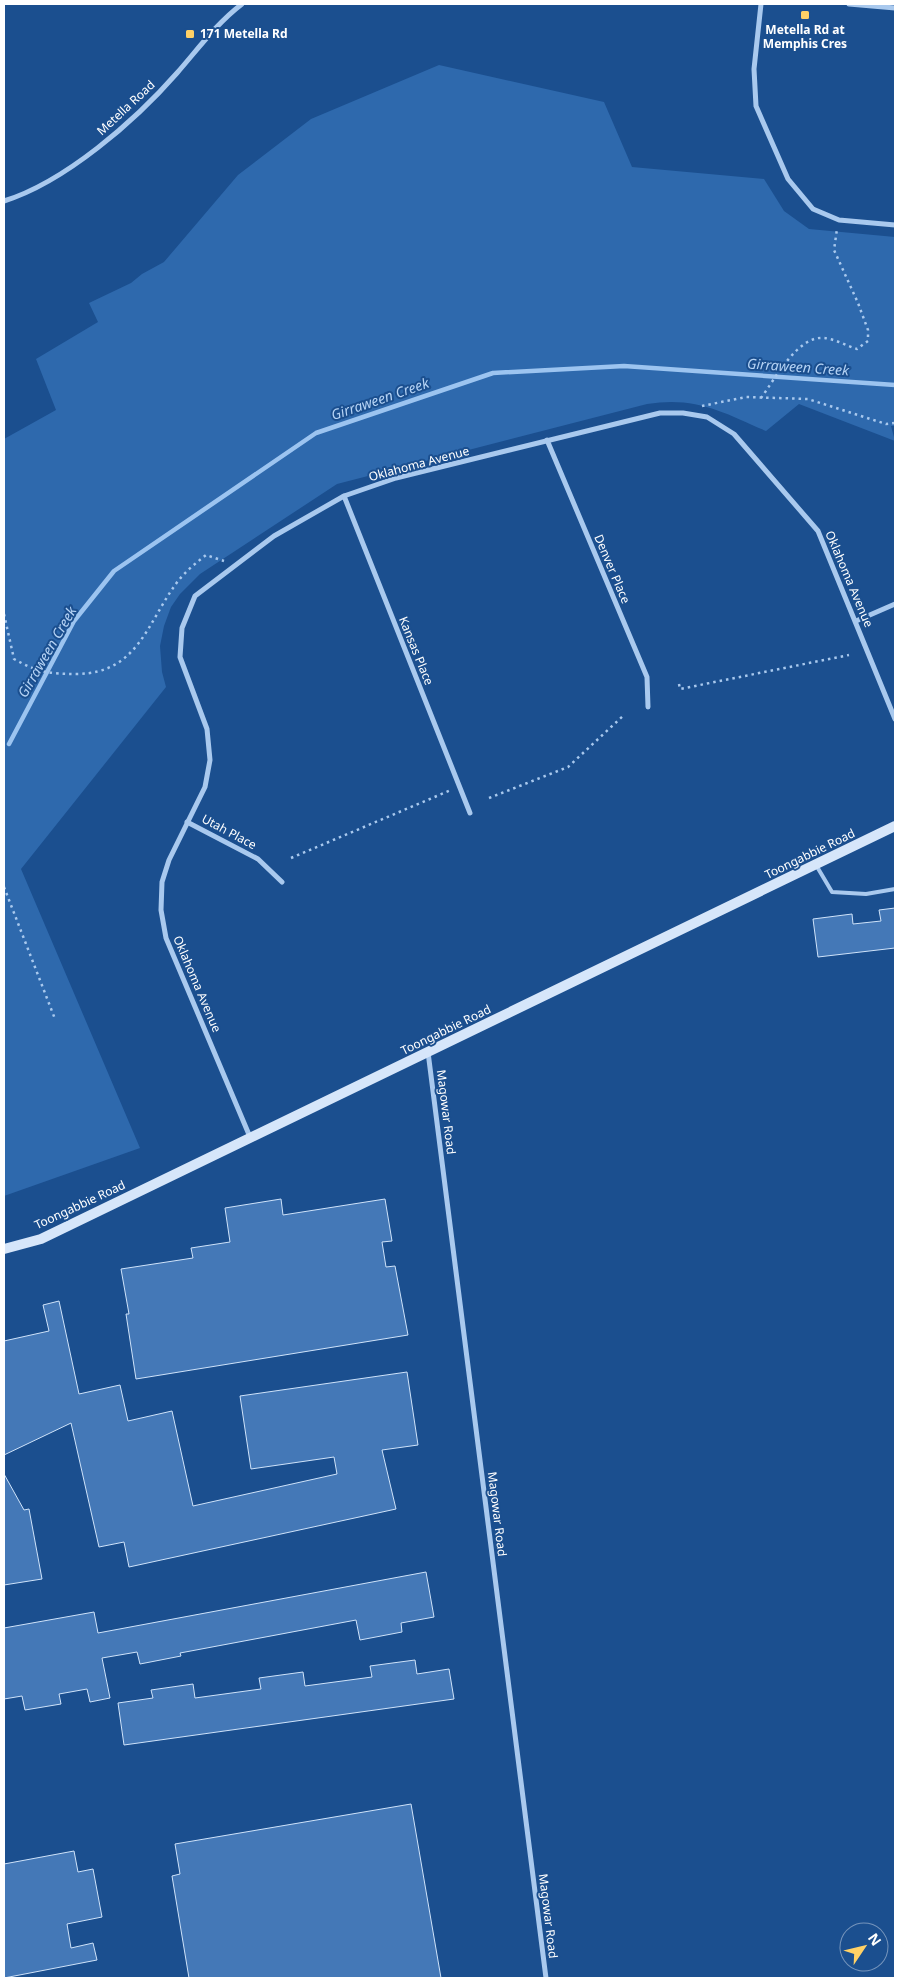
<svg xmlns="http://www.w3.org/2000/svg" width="899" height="1982" viewBox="0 0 899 1982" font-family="'Noto Sans',sans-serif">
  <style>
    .green { fill: #2e69ad }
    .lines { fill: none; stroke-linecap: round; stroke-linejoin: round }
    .stream { stroke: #9cc4f0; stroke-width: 4.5 }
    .building { fill: #4478b7; stroke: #cfe3fa }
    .path { stroke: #a9c9ee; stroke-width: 2.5; stroke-dasharray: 2.5 4; stroke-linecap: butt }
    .service { stroke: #a9c9ee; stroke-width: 4 }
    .minor { stroke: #a9c9ee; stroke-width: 5 }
    .secondary { stroke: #d6e6fa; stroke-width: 10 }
    .poi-dot { fill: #ffd166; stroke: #1b4f8f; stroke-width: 2 }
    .labels { text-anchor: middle; stroke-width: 4; stroke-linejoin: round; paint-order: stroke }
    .poi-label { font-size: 12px; font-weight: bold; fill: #fff; stroke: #1b4f8f }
    .street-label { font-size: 12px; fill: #fff; stroke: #1b4f8f }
    .water-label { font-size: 14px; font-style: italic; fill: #b5d3f5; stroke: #1b4f8f }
  </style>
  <rect width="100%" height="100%" fill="#1b4f8f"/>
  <path class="green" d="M439,65l165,37 28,65 132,12 20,32 25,18 86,8v189h-4l4,15 -96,-37 -33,27c-43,-19 -71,-35 -119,-27l-310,80 -137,90 -20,20 -9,13 -7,19 -4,20 2,26 4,15 -145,182 119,279 -136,48v-757l52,-29 -20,-51 62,-37 -9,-19 42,-20 11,-9 22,-12 74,-87 73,-56z"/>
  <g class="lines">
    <path class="stream" d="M9,744l65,-123 40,-50 202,-138 177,-60 131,-7 271,19"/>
  </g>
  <g class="building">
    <path d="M895,908v40l-77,9 -5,-38 39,-5 1,10 28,-3 -2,-11z"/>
    <path d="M281,1199l2,16 102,-16 7,42 -10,1 4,25 9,-1 13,69 -272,44 -10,-65h3l-8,-45 72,-11 -2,-10 39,-6 -5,-34z"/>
    <path d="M59,1301l20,93 41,-9 8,36 44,-10 21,95 144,-32 -3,-17 -83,12 -11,-73 167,-24 11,73 -36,5 14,59 -267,58 -5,-25 -25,5 -28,-124 -67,32v-114l45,-10 -6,-26z"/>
    <path d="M4,1474l20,36 5,-1 13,70 -38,6z"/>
    <path d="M426,1572l8,45 -33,6 1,9 -42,8 -4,-20 -176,33 1,3 -41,8 -3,-12 -35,6 8,40 -20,4 -3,-13 -28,5 2,10 -36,6 -3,-14 -18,3v-71l90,-16 4,21z"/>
    <path d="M415,1660l2,14 32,-5 5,30 -330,46 -6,-42 35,-5 -2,-8 42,-6 2,14 66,-9 -2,-11 44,-6 2,14 67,-9 -2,-11z"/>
    <path d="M411,1804l30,174h-252l-17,-102 8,-2 -5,-30z"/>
    <path d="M74,1851l4,21 15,-3 9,48 -35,7 4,24 22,-5 4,17 -93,18v-114z"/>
  </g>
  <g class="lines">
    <g class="path">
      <path d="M761,398c14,-19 37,-63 63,-60 11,1 23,8 33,11l11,-8v-11l-10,-27 -24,-53 3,-21"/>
      <path d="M702,406l44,-9 62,2 78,25 9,-1"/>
      <path d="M4,614l10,45c23,13 36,15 63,15 62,-1 70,-52 101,-93 8,-10 18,-18 28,-26l18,6"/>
      <path d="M679,684l1,5 169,-34"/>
      <path d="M489,798l79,-31 56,-52"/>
      <path d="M291,858l160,-68"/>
      <path d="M4,887l51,132"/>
    </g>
    <path class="service" d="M816,865l16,27 34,2 29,-5"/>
    <g class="minor">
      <path d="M761,4l-7,65 2,37 32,73 25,30 26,11 56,5"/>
      <path d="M849,4l46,4"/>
      <path d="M4,201c61,-19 131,-80 173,-128 21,-24 40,-50 65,-69"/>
      <path d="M547,440l100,237 1,30"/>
      <path d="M344,496l126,317"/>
      <path d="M856,621l39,-17"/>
      <path d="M187,822l71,37 24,23"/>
      <path d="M428,1052l118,926"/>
      <path d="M250,1137l-84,-199 -5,-28 1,-28 7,-22 36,-73 5,-27 -3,-31 -27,-72 2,-29 13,-32 79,-60 70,-40 52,-18 264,-65h23l24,4 27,17 84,97 77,188"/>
    </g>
    <path class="secondary" d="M4,1249l37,-10 854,-413"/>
  </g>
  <g class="poi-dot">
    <rect x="800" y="10" width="10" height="10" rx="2.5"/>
    <rect x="185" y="29" width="10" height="10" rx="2.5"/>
  </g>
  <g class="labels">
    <g class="poi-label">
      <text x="805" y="34">Metella Rd at<tspan x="805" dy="14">Memphis Cres</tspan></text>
      <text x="200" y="38" text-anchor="start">171 Metella Rd</text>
    </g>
    <g class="street-label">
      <text transform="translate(126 108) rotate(-43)" y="4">Metella Road</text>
      <text transform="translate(419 464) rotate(-15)" y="4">Oklahoma Avenue</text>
      <text transform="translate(612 569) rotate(67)" y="4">Denver Place</text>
      <text transform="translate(849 579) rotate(67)" y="4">Oklahoma Avenue</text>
      <text transform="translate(416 651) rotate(68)" y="4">Kansas Place</text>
      <text transform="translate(229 832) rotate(28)" y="4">Utah Place</text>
      <text transform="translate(810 854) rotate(-26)" y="4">Toongabbie Road</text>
      <text transform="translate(197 984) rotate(67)" y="4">Oklahoma Avenue</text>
      <text transform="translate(446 1030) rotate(-26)" y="4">Toongabbie Road</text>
      <text transform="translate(446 1112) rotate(83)" y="4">Magowar Road</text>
      <text transform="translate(80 1205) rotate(-25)" y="4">Toongabbie Road</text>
      <text transform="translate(497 1514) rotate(83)" y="4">Magowar Road</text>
      <text transform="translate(548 1916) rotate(83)" y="4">Magowar Road</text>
    </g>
    <g class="water-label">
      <text transform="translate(798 367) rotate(4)" y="5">Girraween Creek</text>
      <text transform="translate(380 399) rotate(-19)" y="5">Girraween Creek</text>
      <text transform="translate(47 652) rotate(-60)" y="5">Girraween Creek</text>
    </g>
  </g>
  <rect width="899" height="1982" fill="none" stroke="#ffffff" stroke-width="10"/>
  <g transform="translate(864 1947) rotate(55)"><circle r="24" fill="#1b4f8f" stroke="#7695bc"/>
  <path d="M0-4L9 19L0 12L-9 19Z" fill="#ffd166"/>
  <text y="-8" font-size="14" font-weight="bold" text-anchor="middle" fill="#ffffff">N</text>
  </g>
</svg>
